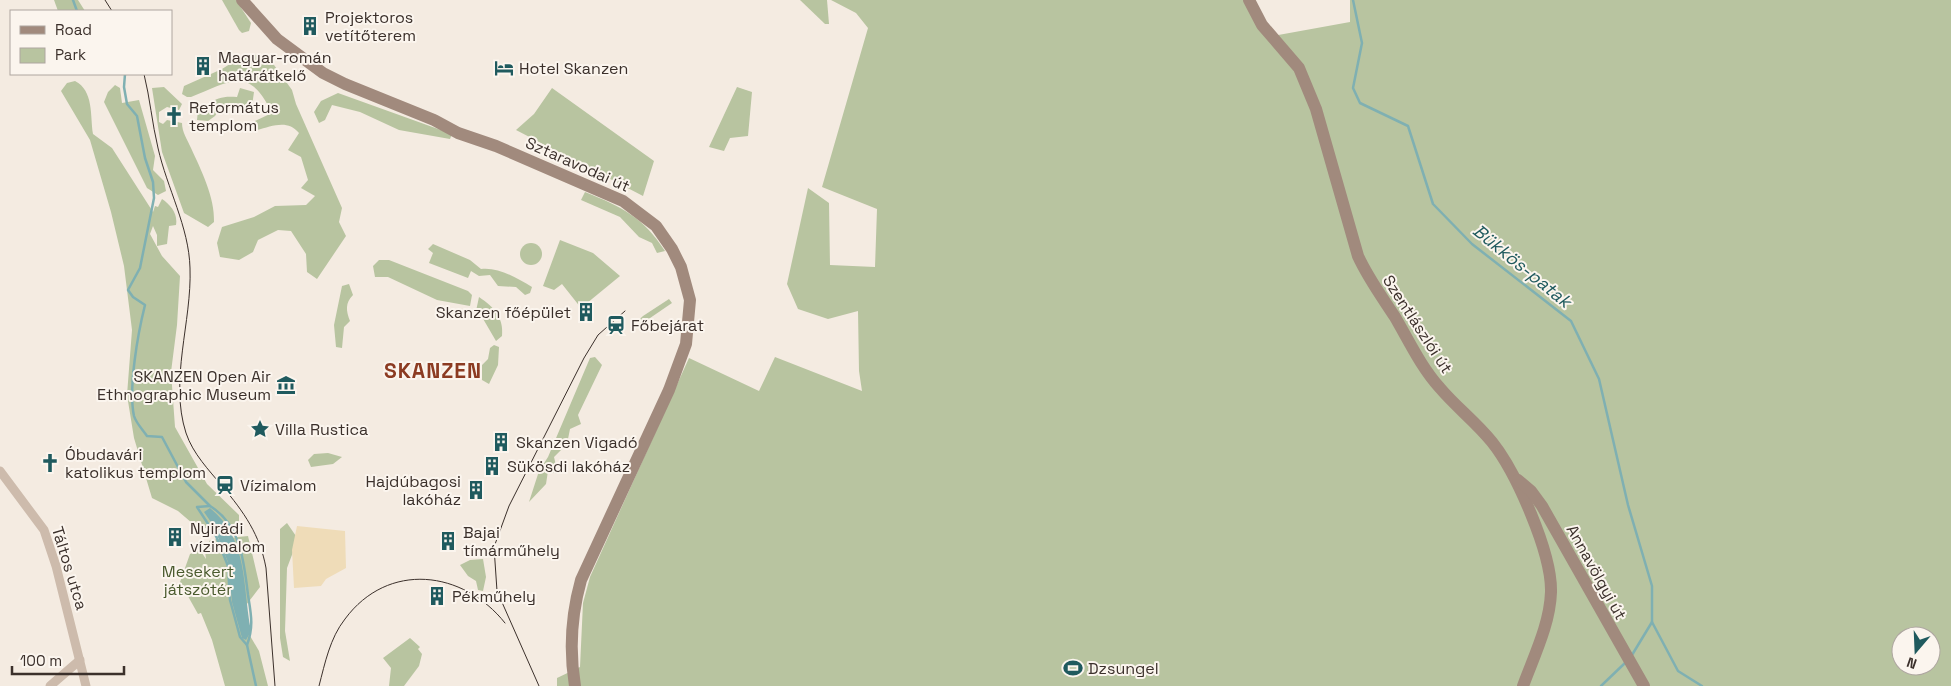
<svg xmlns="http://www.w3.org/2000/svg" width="1951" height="686" viewBox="0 0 1951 686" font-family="'Space Grotesk',sans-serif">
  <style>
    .green { fill: #b8c4a0; fill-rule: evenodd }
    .sand { fill: #efdcb8 }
    .water { fill: #7fb0b2 }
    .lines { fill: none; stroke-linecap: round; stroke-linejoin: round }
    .stream { stroke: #7fb0b2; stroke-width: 2.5 }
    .street { stroke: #cdbbac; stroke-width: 9 }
    .secondary { stroke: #a18a7d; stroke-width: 12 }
    .tram { stroke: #3b302b; stroke-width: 1 }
    .labels { text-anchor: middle; stroke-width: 4; stroke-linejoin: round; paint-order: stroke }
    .poi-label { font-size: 16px; fill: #3b302b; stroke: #fbf5ee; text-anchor: start }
    .street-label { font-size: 16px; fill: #3b302b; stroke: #fbf5ee }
    .park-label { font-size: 16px; fill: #4a5a2e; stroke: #fbf5ee }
    .water-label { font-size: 18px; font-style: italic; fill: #1f5a5e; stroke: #fbf5ee }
    .district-label { font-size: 21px; font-weight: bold; letter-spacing: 1px; fill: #8c3b22; stroke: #fbf5ee }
  </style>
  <rect width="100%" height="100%" fill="#f4ebe1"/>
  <g class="green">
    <path d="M54,0h24l7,11h-27z"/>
    <path d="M222,0h14l15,23 -2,8 -7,2 -3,-3z"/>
    <path d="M800,0h27l2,24h-4z"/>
    <path d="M831,0h414l22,37 83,-15v-22h601v686h-1394v-8l23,-11 3,-64 7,-26 99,-219 70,33 16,-34 87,34 -3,-20 -1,-60 -30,8 -30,-10 -11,-25 21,-96 21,15 1,62 45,2 2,-58 -55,-22 46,-159 -12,-15zM1901,636h30v30h-30z"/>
    <path d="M252,54l17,4 23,32 4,14 46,104 -3,14 7,14 -29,43 -10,-7 -1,-18 -15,-23 -13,-1 -20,10 -5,12 -14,8 -19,-3 -3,-14 5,-16 32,-10 21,-11 31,-1 9,-9 -14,-8 7,-8 -7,-23 -13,-7 11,-17c-11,-14 -27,-7 -42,-3l-2,-9 17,-8c-23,-48 -41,-32 -81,-16h-4l-5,-3 2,-8 38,-17 22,-14z"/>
    <path d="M75,81c19,10 15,34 18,53l19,14 41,64 2,-6 3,1 4,-8c9,6 16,15 14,26l-7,1 -2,18 -10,2v-11l-4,-9 -3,8 12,22 18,20 -3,49 -6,47 4,55 32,57 32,31v8l-40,6 -21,-18 -26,-13 -18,-60 -7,-43 5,-65 -8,-64 -13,-54 -21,-72 -29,-49 6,-8z"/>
    <path d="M115,85l5,3 2,15 17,-3 16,56 -2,14 11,11 2,10 -8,4 -11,-7 -43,-86 4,-10z"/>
    <path d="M164,87l18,17 -3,6 -12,-3 -8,5v10l4,2 4,-4 15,3c0,9 5,16 9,25 10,22 24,49 23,74l-6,5 -24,-14 -22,-61 -10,-64z"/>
    <path d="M737,87l15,5 -4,44 -18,2 -6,13 -15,-4z"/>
    <path d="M240,88l14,4 -2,14 -8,4 -4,-6 -18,1 -7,11 -7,5 -11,-1 1,-10 2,-5h8c9,-8 17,-9 29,-8z"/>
    <path d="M552,88l102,73 -11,35 -127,-66 18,-16z"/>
    <path d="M338,93l114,41 -2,5 -51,-9 -39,-18 -28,-7 -7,15 -6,3 -5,-11 7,-11z"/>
    <path d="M585,192c37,15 58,25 80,59l-8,2 -5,-10 -13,-6 -19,-20 -39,-17z"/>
    <path d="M560,240l33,13 27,23 -39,32 -19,-24 -8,6 -11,-4z"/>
    <circle cx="531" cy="254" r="11"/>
    <path d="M433,244l37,16 11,9c18,-2 36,9 51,18l-2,6 -5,2 -9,-8 -18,-1 -8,-11 -11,1 -8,-5 -3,7 -39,-15 4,-10 -5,-4z"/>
    <path d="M379,260h10l79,31 4,4 -2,11 -33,-6 -49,-23h-13l-2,-11z"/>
    <path d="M349,284l4,11c-8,8 -7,16 -3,26l-6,6 -2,21 -6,-1 -2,-22 8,-39z"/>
    <path d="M479,297c15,10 25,21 23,39l-6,5 -14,-24 -6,-6z"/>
    <path d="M669,299l3,4 -38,26 -4,-1 13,-12z"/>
    <path d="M494,345l5,2 -1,18 -9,19 -7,-4v-15l6,-6 2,-11z"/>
    <path d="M595,357l7,8 -24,50 3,9 -11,5 -3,15 -13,13 4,17 -10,-3 -2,13 -17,18 10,-31 9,-14 42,-99z"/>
    <path d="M328,453l14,4 -9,7 -22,3 -3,-7 6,-6z"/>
    <path d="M287,523l11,16 -11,29 -2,63 5,30 -7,-4 -3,-19v-109z"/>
    <path d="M248,536l12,51 -17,22 3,20 13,22 9,35h-43l-13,-46 -11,-27 -3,1 -18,-32 10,-28 10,-4 6,9 -1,-8 5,-11z"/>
    <path d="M483,559l3,18 -3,14 -5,-1 -2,-9 -8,-5 -8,-11 10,-5z"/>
    <path d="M410,638l10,9 -2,2 4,5 -3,12 -15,20h-15l2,-18 -8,-10z"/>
  </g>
  <path class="sand" d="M297,526l48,5 1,37 -20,11 -5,7 -27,2 -2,-38z"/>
  <path class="water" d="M210,508c39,32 32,77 41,123l-5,9 -4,-2 -10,-36 -4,-40 -15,-37 -9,-13z"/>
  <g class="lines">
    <g class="stream">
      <path d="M73,0l4,11"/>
      <path d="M1353,0l9,43 -9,45 7,15 48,23 25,78 39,40 99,77 28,58 29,126 24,81v36l26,49 24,15"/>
      <path d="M125,74l-1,13 3,17 10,12 8,42 8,24 1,16 -14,70 -12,22 5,7 12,8c-7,28 -17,83 -11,111 2,7 9,14 13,20l15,1 24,45 24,24 -13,1 19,29 12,30 2,34 10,37 7,8 9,41"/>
      <path d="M210,506c31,19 34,56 38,89 3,19 6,31 -1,50"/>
      <path d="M1632,655l20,-33"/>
      <path d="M1601,686l24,-23"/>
    </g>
    <g class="street">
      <path d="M0,471l44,59 12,36 30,120"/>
      <path d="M50,686l30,-26"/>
    </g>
    <g class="secondary">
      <path d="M242,0l35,39 46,34 22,11 89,36 24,13 38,13 127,55 33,25 16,23 9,18 9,33 -4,44 -17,46 -88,190c-10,36 -12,70 -6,106"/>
      <path d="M1249,0l13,25 37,43 17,41 42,147c10,22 24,41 37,61 14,24 26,50 45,71 16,19 36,34 52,54 24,30 60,111 59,150 -1,32 -17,64 -28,94"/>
      <path d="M1518,480l13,11 11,15 102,180"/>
    </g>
    <g class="tram">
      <path d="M105,0l7,11"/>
      <path d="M144,74c6,24 8,49 14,74 9,40 31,79 32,120 2,54 -21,112 -4,165 7,21 23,37 36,53 22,26 38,49 44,82l9,118"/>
      <path d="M319,686c6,-23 11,-48 26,-67 43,-58 118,-49 160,4"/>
      <path d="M539,686l-42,-95 -3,-44 15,-41 75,-148 14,-23 27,-24"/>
    </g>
  </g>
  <defs>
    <g id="building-bare" transform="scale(1.5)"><path d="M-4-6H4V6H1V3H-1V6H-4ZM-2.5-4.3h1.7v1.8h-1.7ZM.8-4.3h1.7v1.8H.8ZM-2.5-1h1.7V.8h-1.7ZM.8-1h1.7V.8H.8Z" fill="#1f5a5e" stroke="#fbf5ee" stroke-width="2.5" paint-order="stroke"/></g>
    <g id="hotel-bare" transform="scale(1.5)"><path d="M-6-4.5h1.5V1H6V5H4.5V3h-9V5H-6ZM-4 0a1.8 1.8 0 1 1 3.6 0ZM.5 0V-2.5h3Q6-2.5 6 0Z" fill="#1f5a5e" stroke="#fbf5ee" stroke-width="2.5" paint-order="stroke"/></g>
    <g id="church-bare" transform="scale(1.5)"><path d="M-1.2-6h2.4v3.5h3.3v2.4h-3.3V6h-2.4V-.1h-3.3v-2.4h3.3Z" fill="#1f5a5e" stroke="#fbf5ee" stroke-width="2.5" paint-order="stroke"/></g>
    <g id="station-bare" transform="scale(1.5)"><path d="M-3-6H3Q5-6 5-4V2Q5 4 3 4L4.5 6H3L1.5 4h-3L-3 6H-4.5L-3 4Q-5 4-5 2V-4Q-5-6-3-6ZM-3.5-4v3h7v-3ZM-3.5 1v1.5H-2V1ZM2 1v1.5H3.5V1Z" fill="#1f5a5e" stroke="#fbf5ee" stroke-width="2.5" paint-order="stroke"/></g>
    <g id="museum-bare" transform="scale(1.5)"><path d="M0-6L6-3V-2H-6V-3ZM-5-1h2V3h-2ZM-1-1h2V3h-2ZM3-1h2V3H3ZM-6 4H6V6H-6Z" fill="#1f5a5e" stroke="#fbf5ee" stroke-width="2.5" paint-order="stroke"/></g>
    <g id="sight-bare" transform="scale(1.5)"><path d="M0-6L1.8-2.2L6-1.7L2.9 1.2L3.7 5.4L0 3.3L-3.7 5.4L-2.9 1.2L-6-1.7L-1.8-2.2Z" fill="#1f5a5e" stroke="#fbf5ee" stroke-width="2.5" paint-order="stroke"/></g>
    <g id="stadium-bare" transform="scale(1.5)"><path d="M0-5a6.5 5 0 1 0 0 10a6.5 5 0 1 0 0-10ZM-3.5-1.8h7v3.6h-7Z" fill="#1f5a5e" stroke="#fbf5ee" stroke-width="2.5" paint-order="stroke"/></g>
  </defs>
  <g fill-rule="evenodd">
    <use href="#building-bare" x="310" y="26"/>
    <use href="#building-bare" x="203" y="66"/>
    <use href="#hotel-bare" x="504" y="68"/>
    <use href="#church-bare" x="174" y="116"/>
    <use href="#building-bare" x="586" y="312"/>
    <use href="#station-bare" x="616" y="325"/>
    <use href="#museum-bare" x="286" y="385"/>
    <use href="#sight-bare" x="260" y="429"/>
    <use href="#building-bare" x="501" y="442"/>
    <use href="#church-bare" x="50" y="463"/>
    <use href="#building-bare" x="492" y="466"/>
    <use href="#station-bare" x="225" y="485"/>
    <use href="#building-bare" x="476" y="490"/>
    <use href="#building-bare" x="175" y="537"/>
    <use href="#building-bare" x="448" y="541"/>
    <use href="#building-bare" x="437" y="596"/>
    <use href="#stadium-bare" x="1073" y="668"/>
  </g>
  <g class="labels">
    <g class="poi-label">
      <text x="325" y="23">Projektoros<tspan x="325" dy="18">vetítőterem</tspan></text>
      <text x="218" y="63">Magyar-román<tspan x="218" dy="18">határátkelő</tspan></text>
      <text x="519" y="74">Hotel Skanzen</text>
      <text x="189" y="113">Református<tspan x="189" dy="18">templom</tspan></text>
      <text x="571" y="318" text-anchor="end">Skanzen főépület</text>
      <text x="631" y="331">Főbejárat</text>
      <text x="271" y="382" text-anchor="end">SKANZEN Open Air<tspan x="271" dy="18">Ethnographic Museum</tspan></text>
      <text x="275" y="435">Villa Rustica</text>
      <text x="516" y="448">Skanzen Vigadó</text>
      <text x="65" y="460">Óbudavári<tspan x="65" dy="18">katolikus templom</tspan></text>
      <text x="507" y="472">Sükösdi lakóház</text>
      <text x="461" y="487" text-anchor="end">Hajdúbagosi<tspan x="461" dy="18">lakóház</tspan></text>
      <text x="240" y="491">Vízimalom</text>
      <text x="190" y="534">Nyirádi<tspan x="190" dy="18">vízimalom</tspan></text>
      <text x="463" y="538">Bajai<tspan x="463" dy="18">tímárműhely</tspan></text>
      <text x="452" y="602">Pékműhely</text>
      <text x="1088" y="674">Dzsungel</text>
    </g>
    <g class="street-label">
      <text transform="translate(578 164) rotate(24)" y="6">Sztaravodai út</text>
      <text transform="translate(1418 324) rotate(57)" y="6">Szentlászlói út</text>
      <text transform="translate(70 568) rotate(73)" y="6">Táltos utca</text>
      <text transform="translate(1597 572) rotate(61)" y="6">Annavölgyi út</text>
    </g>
    <g class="park-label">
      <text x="198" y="577">Mesekert<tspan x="198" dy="18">játszótér</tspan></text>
    </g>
    <g class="water-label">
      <text transform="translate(1522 266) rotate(39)" y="6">Bükkös-patak</text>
    </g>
    <g class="district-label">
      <text x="433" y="378">SKANZEN</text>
    </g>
  </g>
  <rect x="10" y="10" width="162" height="65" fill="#fbf5ee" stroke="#aea6a0"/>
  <rect x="20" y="26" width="25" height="8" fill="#a18a7d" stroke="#aea6a0"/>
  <text x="55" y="35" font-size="15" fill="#3b302b">Road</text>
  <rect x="20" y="48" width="25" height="15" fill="#b8c4a0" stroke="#aea6a0"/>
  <text x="55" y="60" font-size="15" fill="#3b302b">Park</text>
  <g transform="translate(1916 651) rotate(199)"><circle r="24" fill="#fbf5ee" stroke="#aea6a0"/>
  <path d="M0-4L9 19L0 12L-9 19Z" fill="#1f5a5e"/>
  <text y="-8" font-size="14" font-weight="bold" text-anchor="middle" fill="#3b302b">N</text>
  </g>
  <path d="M12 666v8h112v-8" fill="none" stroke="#3b302b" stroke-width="2.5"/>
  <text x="20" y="666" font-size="15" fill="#3b302b" stroke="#fbf5ee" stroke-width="4" paint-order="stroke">100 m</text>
</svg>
